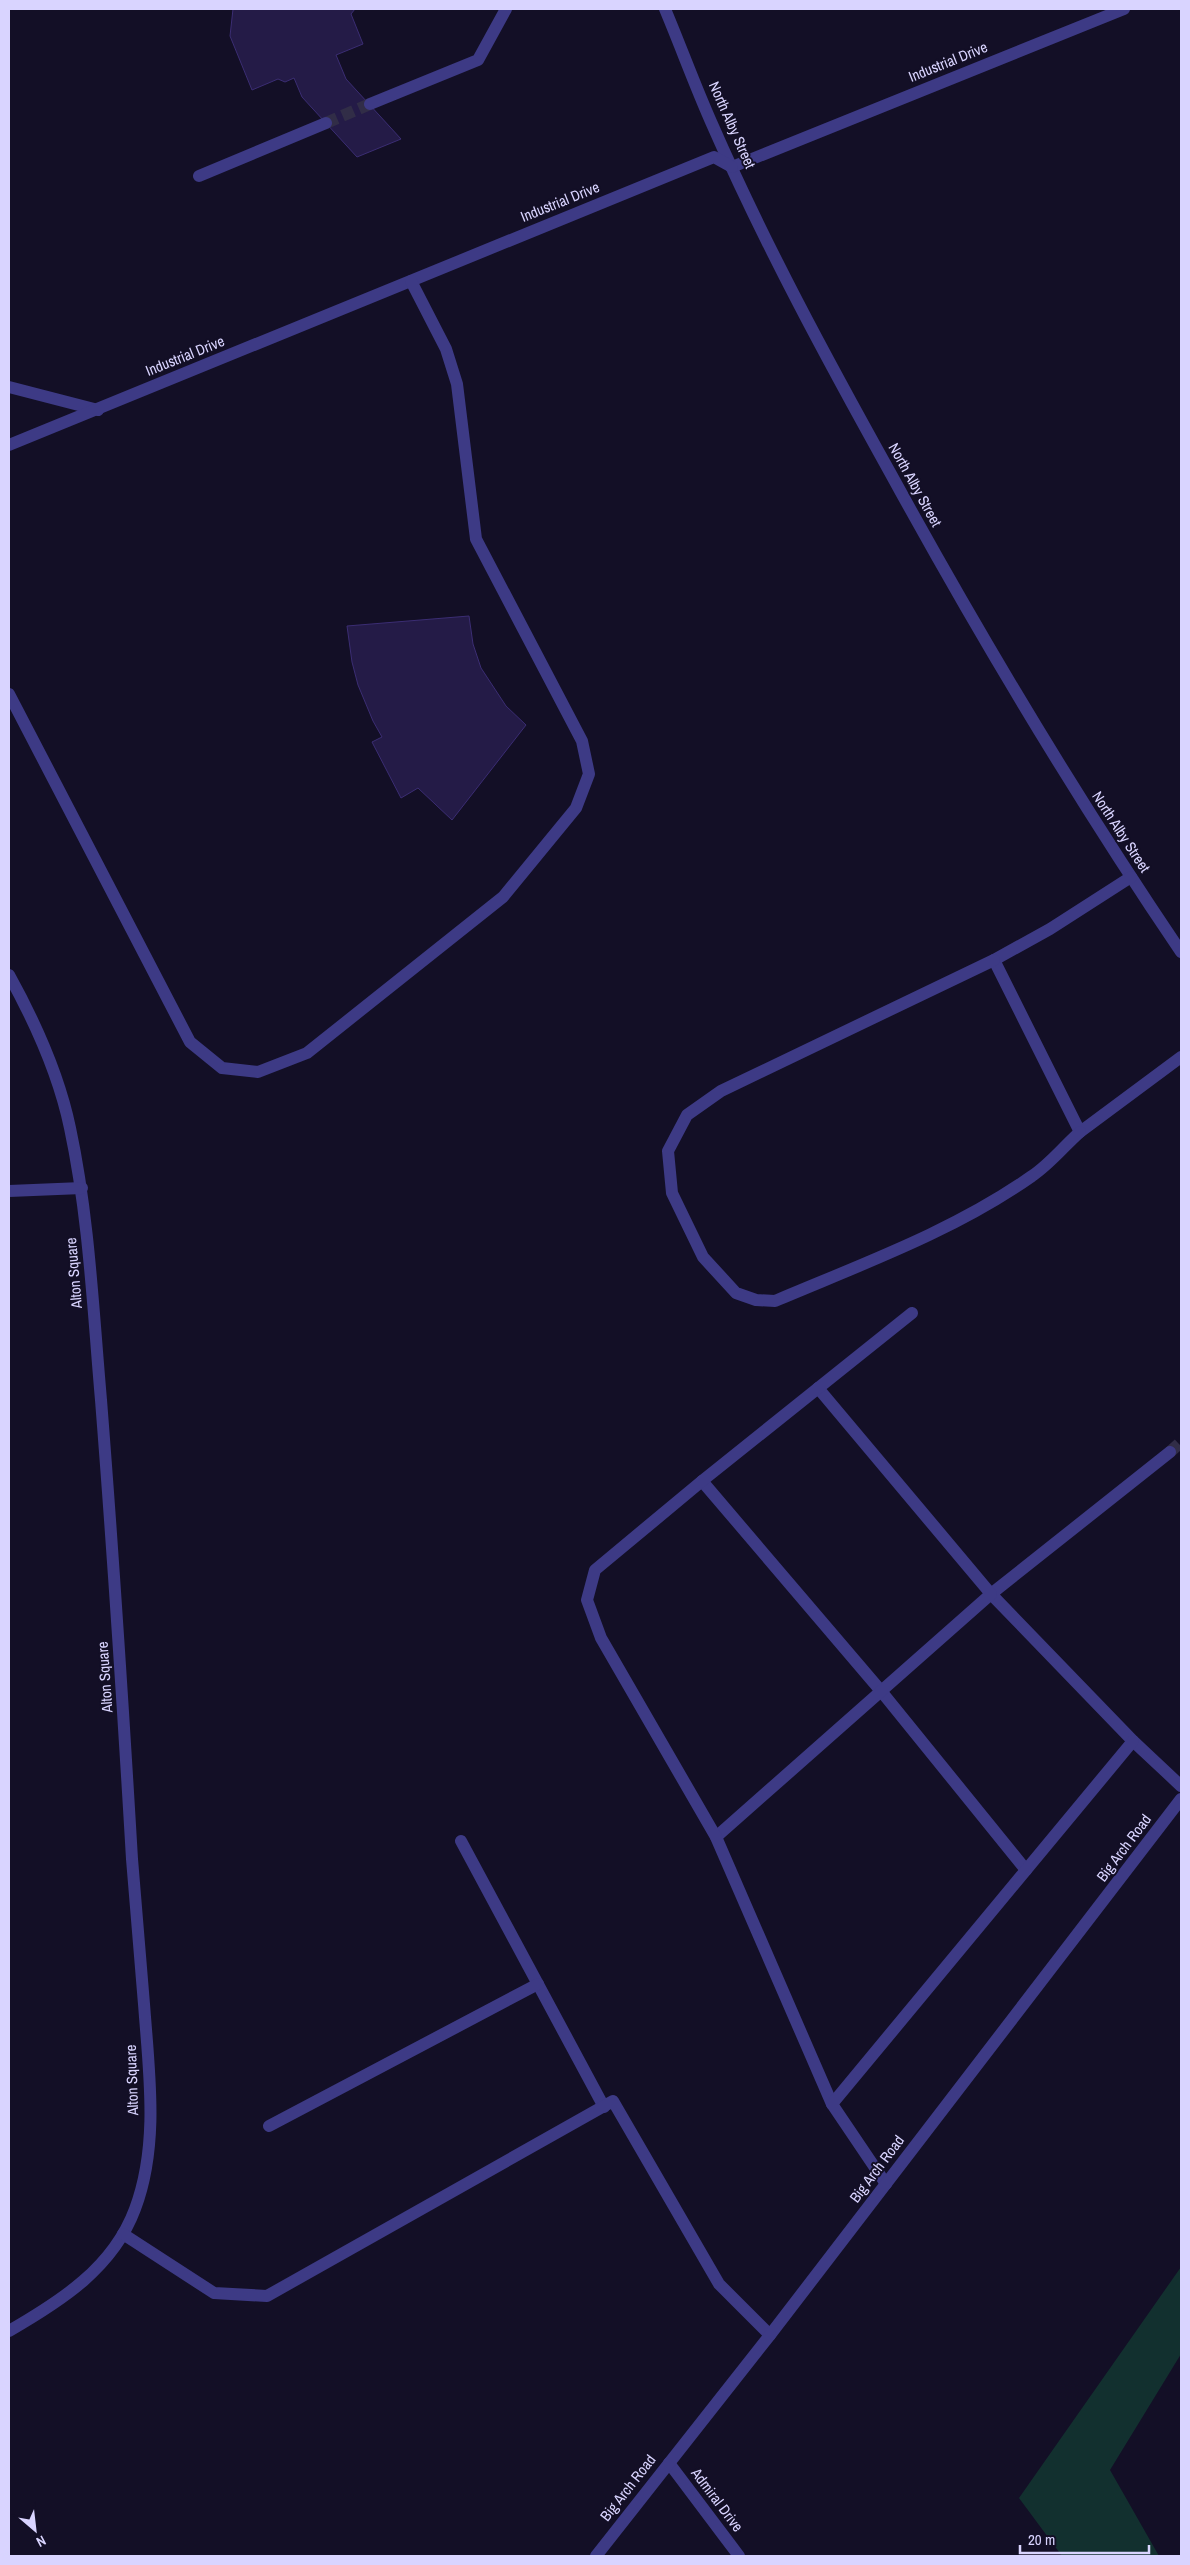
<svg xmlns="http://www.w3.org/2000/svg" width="1190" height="2565" viewBox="0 0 1190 2565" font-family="'Archivo Narrow',sans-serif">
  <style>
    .green { fill: #12302f }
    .building { fill: #241b47; stroke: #3b2d73 }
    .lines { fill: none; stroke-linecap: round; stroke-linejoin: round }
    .minor-tunnel { stroke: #312d47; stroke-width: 12; stroke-dasharray: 12 6; stroke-linecap: butt }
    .minor { stroke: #3d3a85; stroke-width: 12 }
    .labels { text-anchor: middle; stroke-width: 4; stroke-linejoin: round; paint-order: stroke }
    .street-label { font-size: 15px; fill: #d9d4ff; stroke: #130f26 }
  </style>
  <rect width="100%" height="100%" fill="#130f26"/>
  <path class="green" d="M1181,2267v87l-71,116 49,86h-97l-43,-58z"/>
  <g class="building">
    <path d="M233,9h122l-4,5 12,30 -27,11 10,24 55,60 -44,18 -55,-60 -8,-19 -9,4 -7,-3 -26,11 -22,-54z"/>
    <path d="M469,616l4,28 8,24 25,38 20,19 -74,95 -34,-32 -17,10 -29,-56 10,-5 -9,-16 -15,-36 -6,-23 -5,-36z"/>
  </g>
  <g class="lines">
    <g class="minor-tunnel">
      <path d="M326,123l44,-19"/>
      <path d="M1170,1452l11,-10"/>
    </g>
    <g class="minor">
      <path d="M665,9c16,38 30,77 47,115 53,121 116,237 180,352 90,164 184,321 289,476"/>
      <path d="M370,104l108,-44 28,-51"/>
      <path d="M732,167l392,-158"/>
      <path d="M199,176l127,-53"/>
      <path d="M9,387l89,23"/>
      <path d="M9,445l705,-288 18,10"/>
      <path d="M9,694l181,348 32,26 36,4 49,-19 196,-156 73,-89 13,-34 -7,-33 -106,-202 -19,-155 -11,-35 -35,-68"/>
      <path d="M1131,877l-81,52 -56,31 86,172 101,-75"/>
      <path d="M994,960l-273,131 -34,24 -19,36 4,42 31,64 33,36 20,7 19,1c87,-37 179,-70 257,-125 18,-12 32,-30 48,-44"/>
      <path d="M9,975c26,47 50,100 61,153 19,89 23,181 31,272 12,153 22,306 31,459 4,52 9,105 13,158 5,63 13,131 -10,192 -22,59 -74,92 -126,122"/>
      <path d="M9,1191l73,-3"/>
      <path d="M1170,1452l-179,142 142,147 48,45"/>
      <path d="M702,1481l179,210 145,179"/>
      <path d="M716,1837l275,-243 -173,-206"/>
      <path d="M461,1841l143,266"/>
      <path d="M832,2104l-116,-267 -115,-199 -14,-38 8,-30 107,-89 210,-168"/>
      <path d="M269,2126l269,-142"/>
      <path d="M886,2184l-54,-80 301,-363"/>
      <path d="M123,2234l91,59 53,3 346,-195 106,183 51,51"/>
      <path d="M669,2463l70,93"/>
      <path d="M596,2556l174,-221 411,-536"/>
    </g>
  </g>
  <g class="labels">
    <g class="street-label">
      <text transform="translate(948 62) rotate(-22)" y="5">Industrial Drive</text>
      <text transform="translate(732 125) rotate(66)" y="5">North Alby Street</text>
      <text transform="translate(560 202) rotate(-22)" y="5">Industrial Drive</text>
      <text transform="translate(185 356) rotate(-22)" y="5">Industrial Drive</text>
      <text transform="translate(915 485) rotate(61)" y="5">North Alby Street</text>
      <text transform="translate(1121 832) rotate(57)" y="5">North Alby Street</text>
      <text transform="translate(74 1273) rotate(-95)" y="5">Alton Square</text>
      <text transform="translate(105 1677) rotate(-94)" y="5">Alton Square</text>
      <text transform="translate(1124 1848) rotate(-53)" y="5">Big Arch Road</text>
      <text transform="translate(132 2080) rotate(-92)" y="5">Alton Square</text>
      <text transform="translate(877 2169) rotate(-53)" y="5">Big Arch Road</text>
      <text transform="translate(628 2488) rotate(-52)" y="5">Big Arch Road</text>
      <text transform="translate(717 2500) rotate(53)" y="5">Admiral Drive</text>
    </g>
  </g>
  <rect width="1190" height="2565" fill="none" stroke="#d9d4ff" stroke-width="20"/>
  <g transform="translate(35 2530) rotate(152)" stroke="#130f26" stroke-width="4" paint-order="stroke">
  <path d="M0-4L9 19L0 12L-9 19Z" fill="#d9d4ff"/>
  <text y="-8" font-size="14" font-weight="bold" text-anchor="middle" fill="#d9d4ff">N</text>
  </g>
  <path d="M1020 2545v8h129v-8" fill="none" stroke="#d9d4ff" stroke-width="2.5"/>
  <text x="1028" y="2545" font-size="15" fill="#d9d4ff" stroke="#130f26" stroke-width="4" paint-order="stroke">20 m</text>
</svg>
